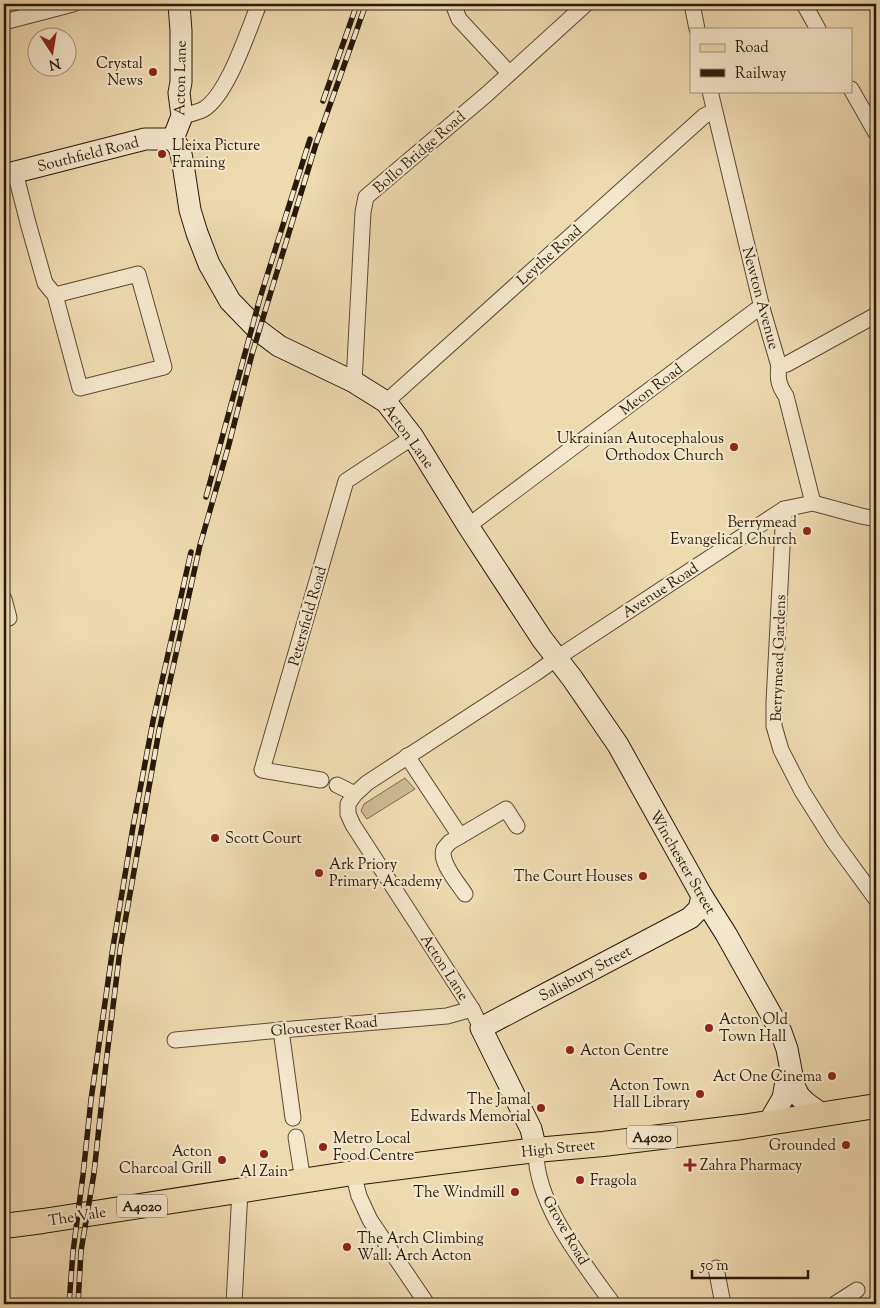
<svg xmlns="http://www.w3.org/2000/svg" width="880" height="1308" viewBox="0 0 880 1308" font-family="'Sorts Mill Goudy',serif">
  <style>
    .green { fill: #ccb993; stroke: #7a6a4e }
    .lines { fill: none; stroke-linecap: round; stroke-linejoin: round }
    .street-casing { stroke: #594a32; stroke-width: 17 }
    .secondary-casing { stroke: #271a08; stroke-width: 23 }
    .primary-casing { stroke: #271a08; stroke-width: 26 }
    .street { stroke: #f4e7cb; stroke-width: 15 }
    .secondary { stroke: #f4e7cb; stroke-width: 21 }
    .primary { stroke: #eedaaf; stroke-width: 24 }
    .rail-casing { stroke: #271a08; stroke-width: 5.5 }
    .rail { stroke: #f4e7cb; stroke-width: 4; stroke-dasharray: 11; stroke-linecap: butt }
    .poi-dot { fill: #8f2418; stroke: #f4e7cb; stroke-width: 2 }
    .labels { text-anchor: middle; stroke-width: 4.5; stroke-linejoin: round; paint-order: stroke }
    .shield { fill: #f4e7cb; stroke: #645842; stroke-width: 1 }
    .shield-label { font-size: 14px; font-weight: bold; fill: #271a08 }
    .poi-label { font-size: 15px; fill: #271a08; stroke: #f4e7cb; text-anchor: end }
    .street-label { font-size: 15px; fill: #271a08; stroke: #f4e7cb }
  </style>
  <rect width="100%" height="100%" fill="#eedaaf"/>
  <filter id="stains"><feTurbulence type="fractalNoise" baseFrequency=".004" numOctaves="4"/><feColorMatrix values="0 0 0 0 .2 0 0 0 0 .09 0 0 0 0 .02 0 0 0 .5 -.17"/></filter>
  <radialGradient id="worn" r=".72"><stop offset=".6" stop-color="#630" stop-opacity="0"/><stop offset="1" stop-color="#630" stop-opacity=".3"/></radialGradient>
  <path class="green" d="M405,778l10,11 -48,30 -6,-8 3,-7z"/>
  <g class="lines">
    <g class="street-casing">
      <g id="street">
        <path d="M453,4l6,15 50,54"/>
        <path d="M692,4l5,25"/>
        <path d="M804,4l14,25"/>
        <path d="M4,22l69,-18"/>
        <path d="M851,89l25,44"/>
        <path d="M710,91l52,217 17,58c-2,13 0,20 7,30l27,107"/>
        <path d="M182,116c7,-2 15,-3 22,-7 24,-15 44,-78 55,-105"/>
        <path d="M15,172l13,51 17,60 10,12 25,93 84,-21 -26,-93 -83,21"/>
        <path d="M779,366l8,-2 89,-49"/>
        <path d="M354,382l9,-170 3,-15 121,-103 99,-90"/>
        <path d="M386,402l318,-286 10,-5"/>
        <path d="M784,509l-10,193v24l7,24 21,41 31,49 43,59"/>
        <path d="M468,526l288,-216 6,-2"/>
        <path d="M4,599l5,19"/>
        <path d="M407,756l53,80"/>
        <path d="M321,780l-59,-10 84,-289 67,-44"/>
        <path d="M337,785l18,9"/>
        <path d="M465,894c-7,-11 -26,-32 -21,-45 2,-3 4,-5 6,-7l56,-33 11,17"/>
        <path d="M481,1028l-9,-19 -119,-184 -5,-11v-10l7,-10 12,-11 169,-110 21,-15 227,-149 29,-6 48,13 15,3"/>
        <path d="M281,1030l12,88"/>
        <path d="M175,1040l106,-10 166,-14 25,-7"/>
        <path d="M296,1137l7,44"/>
        <path d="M536,1150c-1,54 47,112 77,154"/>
        <path d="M353,1173l6,23 11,24 57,84"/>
        <path d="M716,1268l7,36"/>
        <path d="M234,1304l6,-114"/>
        <path d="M835,1304l22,-14"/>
      </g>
    </g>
    <g class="secondary-casing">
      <g id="secondary">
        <path d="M173,139l7,10 3,15 7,46 7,23 12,31 21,37 29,30 20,15 75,36 32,20 27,35 55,89 74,113 30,39 46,67 84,151 24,38 55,98 6,17 7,37 5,10 6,6 18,13"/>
        <path d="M173,139l9,-23 -3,-23 2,-11v-51l-2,-27"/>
        <path d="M4,175l141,-36h28"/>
        <path d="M769,1122l14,-24 2,-11 6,-13"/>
        <path d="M536,1150l-5,-21 -50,-101 209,-110 9,-9 3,-13"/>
      </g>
    </g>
    <g class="primary-casing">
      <path id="primary" d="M4,1226l39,-5 310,-48 183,-23 67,-6 139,-17 134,-21"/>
    </g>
    <use href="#street" class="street"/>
    <use href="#secondary" class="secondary"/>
    <use href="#primary" class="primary"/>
    <g class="rail-casing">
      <g id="rail">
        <path d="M323,101l34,-97"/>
        <path d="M206,497l54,-199 50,-159"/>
        <path d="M69,1304l4,-52 10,-77 8,-75 22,-153 20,-120 20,-106 38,-169"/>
        <path d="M78,1304l3,-53 13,-78 12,-110 14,-113 39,-219 41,-186 28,-97 24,-94 64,-210 50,-140"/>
      </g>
    </g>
    <use href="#rail" class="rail"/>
  </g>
  <g class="poi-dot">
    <circle cx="153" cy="72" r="5"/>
    <circle cx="162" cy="154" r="5"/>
    <circle cx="734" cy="447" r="5"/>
    <circle cx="807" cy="531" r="5"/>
    <circle cx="215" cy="838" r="5"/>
    <circle cx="319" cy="873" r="5"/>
    <circle cx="643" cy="876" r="5"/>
    <circle cx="709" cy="1028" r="5"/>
    <circle cx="570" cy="1050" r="5"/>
    <circle cx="832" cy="1076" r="5"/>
    <circle cx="700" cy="1094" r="5"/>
    <circle cx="541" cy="1108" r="5"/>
    <circle cx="846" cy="1145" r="5"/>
    <circle cx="323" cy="1147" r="5"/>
    <circle cx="264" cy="1154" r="5"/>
    <circle cx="222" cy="1160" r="5"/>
    <path d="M687.5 1157.5h5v5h5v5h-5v5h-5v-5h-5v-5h5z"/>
    <circle cx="580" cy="1180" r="5"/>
    <circle cx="515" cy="1192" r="5"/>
    <circle cx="347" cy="1247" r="5"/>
  </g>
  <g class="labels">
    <g class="shield">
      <rect x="627" y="1125.5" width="50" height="23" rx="4"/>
      <rect x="117" y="1194.5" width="50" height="23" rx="4"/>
    </g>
    <g class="shield-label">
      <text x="652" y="1142">A4020</text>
      <text x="142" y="1211">A4020</text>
    </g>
    <g class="poi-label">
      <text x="143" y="68">Crystal<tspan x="143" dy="17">News</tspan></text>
      <text x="172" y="150" text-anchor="start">Lleixa Picture<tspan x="172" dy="17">Framing</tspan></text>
      <text x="724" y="443">Ukrainian Autocephalous<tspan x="724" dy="17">Orthodox Church</tspan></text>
      <text x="797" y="527">Berrymead<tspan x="797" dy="17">Evangelical Church</tspan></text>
      <text x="225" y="843" text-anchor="start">Scott Court</text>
      <text x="329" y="869" text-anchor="start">Ark Priory<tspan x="329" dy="17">Primary Academy</tspan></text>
      <text x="633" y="881">The Court Houses</text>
      <text x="719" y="1024" text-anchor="start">Acton Old<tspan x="719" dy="17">Town Hall</tspan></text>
      <text x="580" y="1055" text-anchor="start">Acton Centre</text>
      <text x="822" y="1081">Act One Cinema</text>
      <text x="690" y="1090">Acton Town<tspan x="690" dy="17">Hall Library</tspan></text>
      <text x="531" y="1104">The Jamal<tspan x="531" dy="17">Edwards Memorial</tspan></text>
      <text x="333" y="1143" text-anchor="start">Metro Local<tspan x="333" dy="17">Food Centre</tspan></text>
      <text x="836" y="1150">Grounded</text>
      <text x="212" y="1156">Acton<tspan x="212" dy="17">Charcoal Grill</tspan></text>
      <text x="700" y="1170" text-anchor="start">Zahra Pharmacy</text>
      <text x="264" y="1176" text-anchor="middle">Al Zain</text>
      <text x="590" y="1185" text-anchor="start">Fragola</text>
      <text x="505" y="1197">The Windmill</text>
      <text x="357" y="1243" text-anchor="start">The Arch Climbing<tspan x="357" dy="17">Wall: Arch Acton</tspan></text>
    </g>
    <g class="street-label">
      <text transform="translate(180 78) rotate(-89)" y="5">Acton Lane</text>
      <text transform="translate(419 152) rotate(-41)" y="5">Bollo Bridge Road</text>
      <text transform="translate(88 154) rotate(-14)" y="5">Southfield Road</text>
      <text transform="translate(549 255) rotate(-42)" y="5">Leythe Road</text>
      <text transform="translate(761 298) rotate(75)" y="5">Newton Avenue</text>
      <text transform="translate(651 389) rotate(-37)" y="5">Meon Road</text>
      <text transform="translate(409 436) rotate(54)" y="5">Acton Lane</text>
      <text transform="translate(660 590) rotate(-33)" y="5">Avenue Road</text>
      <text transform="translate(307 616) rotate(-74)" y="5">Petersfield Road</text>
      <text transform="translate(778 658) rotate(-88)" y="5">Berrymead Gardens</text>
      <text transform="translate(683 862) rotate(60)" y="5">Winchester Street</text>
      <text transform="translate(445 967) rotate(57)" y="5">Acton Lane</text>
      <text transform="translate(585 973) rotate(-28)" y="5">Salisbury Street</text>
      <text transform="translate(324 1026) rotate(-5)" y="5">Gloucester Road</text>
      <text transform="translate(558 1148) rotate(-6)" y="5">High Street</text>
      <text transform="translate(77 1216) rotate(-9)" y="5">The Vale</text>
      <text transform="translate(566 1230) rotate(60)" y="5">Grove Road</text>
    </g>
  </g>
  <rect width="880" height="1308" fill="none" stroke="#eedaaf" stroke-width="20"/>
  <rect x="5" y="5" width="870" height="1298" fill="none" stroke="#271a08" stroke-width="2.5"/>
  <rect x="10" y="10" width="860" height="1288" fill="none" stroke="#271a08"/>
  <rect x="690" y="28" width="162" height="65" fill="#f4e7cb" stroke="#a2957d"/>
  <rect x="700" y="44" width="25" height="8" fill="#eedaaf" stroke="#a2957d"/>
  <text x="735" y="52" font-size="15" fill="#271a08">Road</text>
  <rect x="700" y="69" width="25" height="8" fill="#271a08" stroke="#a2957d"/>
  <text x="735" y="78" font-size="15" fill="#271a08">Railway</text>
  <g transform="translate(52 52) rotate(168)"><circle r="24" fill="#f4e7cb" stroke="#a2957d"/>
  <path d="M0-4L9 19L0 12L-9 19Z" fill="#8f2418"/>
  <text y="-8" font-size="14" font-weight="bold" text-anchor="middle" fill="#271a08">N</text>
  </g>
  <path d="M692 1270v8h116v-8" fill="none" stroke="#271a08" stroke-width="2.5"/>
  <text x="700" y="1270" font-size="15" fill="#271a08" stroke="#f4e7cb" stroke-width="4" paint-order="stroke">50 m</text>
  <rect width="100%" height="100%" filter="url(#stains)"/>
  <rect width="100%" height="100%" fill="url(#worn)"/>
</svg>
